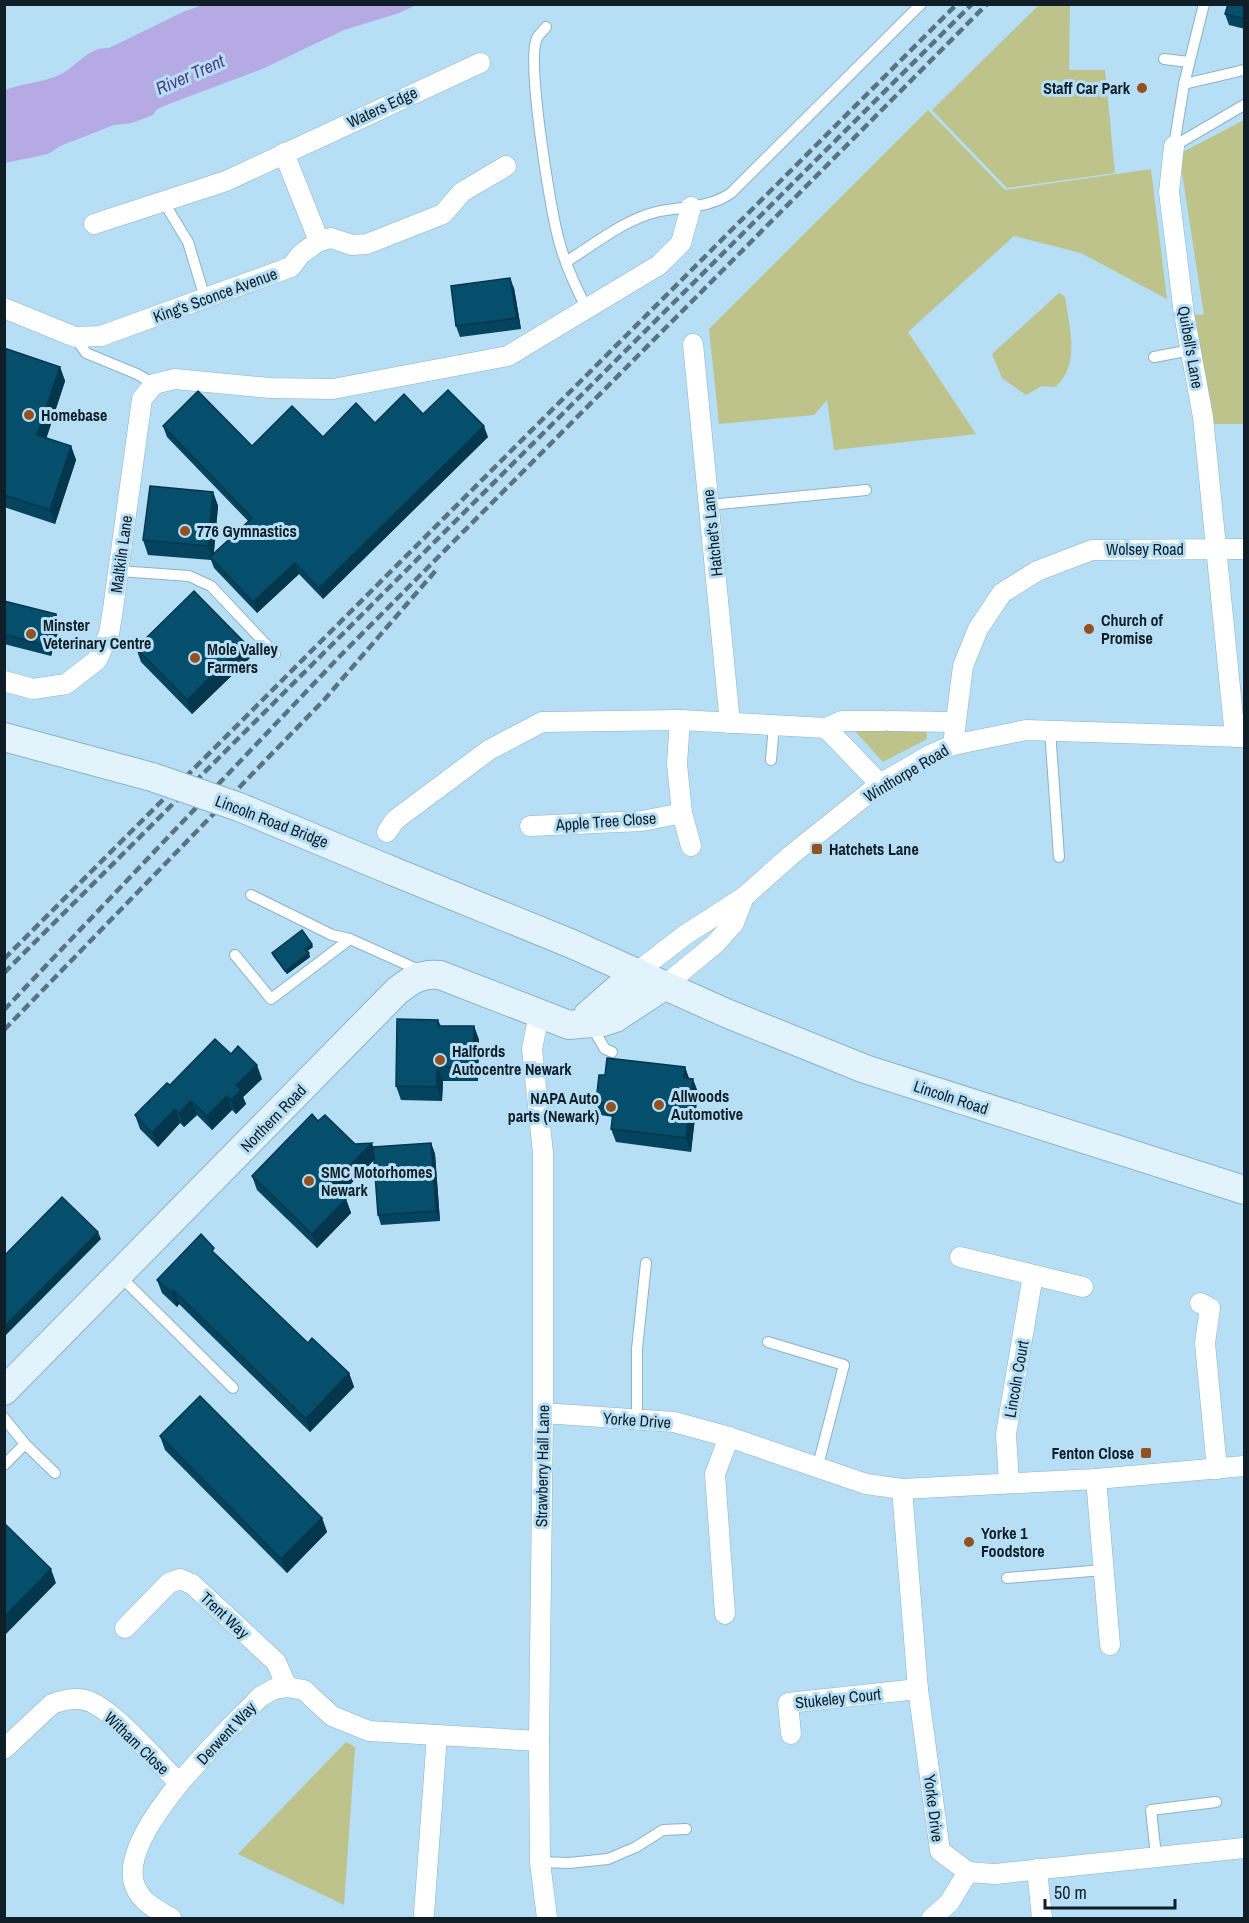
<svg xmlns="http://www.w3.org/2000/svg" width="1249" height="1923" viewBox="0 0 1249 1923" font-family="'Archivo Narrow',sans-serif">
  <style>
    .green { fill: #bdc38b }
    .water { fill: #b5aae3 }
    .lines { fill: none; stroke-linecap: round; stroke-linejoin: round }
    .lane-casing { stroke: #8bb2c8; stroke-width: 12 }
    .street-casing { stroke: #8bb2c8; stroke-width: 21 }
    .secondary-casing { stroke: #8bb2c8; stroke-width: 30 }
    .lane { stroke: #fff; stroke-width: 10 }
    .street { stroke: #fff; stroke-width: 20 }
    .secondary { stroke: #e3f3fc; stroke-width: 28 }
    .rail { stroke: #597382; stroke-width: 4.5; stroke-dasharray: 9 4.5; stroke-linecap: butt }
    .secondary-bridge-casing { stroke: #8bb2c8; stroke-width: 30; stroke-linecap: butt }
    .secondary-bridge { stroke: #e3f3fc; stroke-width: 28 }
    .wall { fill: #04445e }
    .shaded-wall { fill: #04374c }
    .building { fill: #054f6d; stroke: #04374c; stroke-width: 1.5 }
    .poi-dot { fill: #945120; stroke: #b6def5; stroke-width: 2 }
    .labels { text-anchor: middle; stroke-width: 6; stroke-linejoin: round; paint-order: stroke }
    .poi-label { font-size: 16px; font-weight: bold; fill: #101f27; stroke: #b6def5; text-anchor: start }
    .street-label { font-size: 16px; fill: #101f27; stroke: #b6def5 }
    .water-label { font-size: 18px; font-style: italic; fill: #503e82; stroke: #b6def5 }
  </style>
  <rect width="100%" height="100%" fill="#b6def5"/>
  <g class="green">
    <path d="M1039,5h31l-1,65h36l10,103 -108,15 -75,-78z"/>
    <path d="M928,110l77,80 146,-21 16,130 -86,-46 -67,-17 -106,96 68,102 -142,16 -7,-50 -13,15 -95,9 -10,-95z"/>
    <path d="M1244,120v304h-40l-20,-110 20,1 -25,-161z"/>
    <path d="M1059,293l6,4c4,29 16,69 -10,90l-13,-1 -16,9 -24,-17 -10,-24z"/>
    <path d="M853,729h73l1,10 -44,23z"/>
    <path d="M346,1742l9,5 -11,158 -106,-51z"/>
  </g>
  <path class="water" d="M205,4l211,1 -17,8 -55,17 -82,39 -93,35 -12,5 -4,6 -21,8 -18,2 -54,21 -12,8 -43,9v-73c18,-7 36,-7 54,-15 18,-8 28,-28 50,-27l74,-36z"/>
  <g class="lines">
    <g class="lane-casing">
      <g id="lane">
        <path d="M546,27c-2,3 -7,7 -9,11 -11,22 13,169 21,199 6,25 17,49 29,72"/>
        <path d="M1164,59l25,3"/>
        <path d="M1184,84l60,-14"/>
        <path d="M1174,146l10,-62 20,-80"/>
        <path d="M1174,146l70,-41"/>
        <path d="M163,201l25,41 17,56"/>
        <path d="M566,262c27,-17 58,-42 90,-50 26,-6 52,-3 75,-19l190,-189"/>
        <path d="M75,337l11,16 51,21 17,10"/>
        <path d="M1154,357l37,-7"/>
        <path d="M709,505l157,-15"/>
        <path d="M119,571l70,5 22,10 64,68"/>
        <path d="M1050,730l9,127"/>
        <path d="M771,760l3,-35"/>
        <path d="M350,939l71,32"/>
        <path d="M235,955l36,44 79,-60 -18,-4 -81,-40"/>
        <path d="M592,1027l13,22 7,3"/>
        <path d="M119,1275l114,113"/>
        <path d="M768,1342l76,23 -27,104"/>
        <path d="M4,1418l21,26 -21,21"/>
        <path d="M637,1419v-70l9,-86"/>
        <path d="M25,1444l30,29"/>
        <path d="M1007,1578l96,-8"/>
        <path d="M1156,1856l-5,-46 65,-8"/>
        <path d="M540,1862l29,1 39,-4 28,-12 27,-17 23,-1"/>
      </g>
    </g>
    <g class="street-casing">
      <g id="street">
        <path d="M1174,146l-5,46 15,122 19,103 32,320"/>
        <path d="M284,153l35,88"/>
        <path d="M94,224l132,-43 254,-118"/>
        <path d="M4,308l71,29 26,-1 190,-69 10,-13 18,-13 12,-3 21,7 15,-1 76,-30 19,-22 44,-26"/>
        <path d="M693,344l37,379"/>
        <path d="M4,681l29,8 33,-5 31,-24 12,-26 4,-25 29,-210 12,-15 21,-5 95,9 63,1 175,-33 151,-91 22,-22 10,-36"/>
        <path d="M890,721l64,1"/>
        <path d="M826,728l54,56"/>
        <path d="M953,745l10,-79 15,-37 24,-36 35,-22 55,-21 152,-1"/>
        <path d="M682,813l9,33"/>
        <path d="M530,826l112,-5 40,-8 -5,-49 3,-44"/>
        <path d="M387,832l8,-12 94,-70 53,-28 138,-2 146,8 16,-7h42"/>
        <path d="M637,972l48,-37 59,-38"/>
        <path d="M664,986l51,-42 19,-21 10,-26 46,-41 90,-72 50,-29 23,-10 73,-15 218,7"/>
        <path d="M539,1015l-7,34 11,104v260l-4,328 1,121 7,56"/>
        <path d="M960,1257l123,30"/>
        <path d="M1200,1303l10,5 -5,35 12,126"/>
        <path d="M543,1413l131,9 55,15 137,47 36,5 194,-10 148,-13"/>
        <path d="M1096,1479l14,166"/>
        <path d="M1009,1483l-3,-49 27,-159"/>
        <path d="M902,1489l16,200 22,162 28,21 27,2 249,-26"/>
        <path d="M725,1614l-10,-140 14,-37"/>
        <path d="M125,1628l44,-45 11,-4 12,5 84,78 11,25"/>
        <path d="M791,1734l-3,-31 130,-14"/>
        <path d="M4,1749l48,-45c13,-5 28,-8 41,-1 27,14 64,58 86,80"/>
        <path d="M1037,1869l5,49"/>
        <path d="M424,1914l13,-179"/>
        <path d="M171,1918c-14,-8 -30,-16 -36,-32 -20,-51 92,-154 125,-189l14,-8 13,-2 17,3 28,26 37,15 170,10"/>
        <path d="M932,1918l17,-15 19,-31"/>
      </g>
    </g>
    <g class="secondary-casing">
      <g id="secondary">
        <path d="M4,737l148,40"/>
        <path d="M390,870l182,74 154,69 139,56 379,121"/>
        <path d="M588,1022v-7l49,-43"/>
        <path d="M4,1391l393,-400c14,-11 24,-18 43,-16l129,50 34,-3 12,-4 49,-32"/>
      </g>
    </g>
    <use href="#lane" class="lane"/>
    <use href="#street" class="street"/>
    <use href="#secondary" class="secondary"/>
    <g class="rail">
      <path d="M4,959l953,-955"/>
      <path d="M4,973l968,-969"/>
      <path d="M4,1010l337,-355 646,-651"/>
      <path d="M4,1030l320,-330 114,-132"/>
    </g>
    <g class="secondary-bridge-casing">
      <path id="secondary-bridge" d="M152,777l87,30 151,63"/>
    </g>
    <use href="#secondary-bridge" class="secondary-bridge"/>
  </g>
  <g class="wall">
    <path d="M1245,4v25l-16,-4 -4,-11z"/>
    <path d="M514,288l7,41 -61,8 -4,-11z"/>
    <path d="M4,348l56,19 5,14 -19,57 25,8 5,14 -21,64 -51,-17z"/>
    <path d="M423,414l65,23 -165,162 -24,-25 -42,39 -43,-45 -3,-8 -63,-5 -5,-15 70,-48 5,14 -4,47 35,-31 -82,-85 -4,-11 89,20 71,-9 52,-14z"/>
    <path d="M4,601l52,13 4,11 -9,31 -47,-12z"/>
    <path d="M136,648l115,9 -59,57 -51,-52z"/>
    <path d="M313,947l-6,4 3,6 -23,17 -14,-18 -1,-3z"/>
    <path d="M438,1020l3,6h33l5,14 -1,41h-35l-1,20 -41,-1 -5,-14z"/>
    <path d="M231,1054l31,25 -19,18 3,7 -10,10 -4,-4 -20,20 -15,-15 -13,12 -4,-4 -22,24 -18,-18 -5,-14z"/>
    <path d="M685,1067l4,12 9,13 -7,60 -75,-10 -5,-13 2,-12 -13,-2 -4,-13 9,-27z"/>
    <path d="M318,1121l37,23 18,4 58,-5 4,11 5,67 -59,4 -3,-10 -4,-55 -33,34 5,5 5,14 -34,35 -60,-58 -5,-14z"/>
    <path d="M217,1255l91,88 41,30 5,14 -44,45 -131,-128 -2,3 -15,-14 -5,-13z"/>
    <path d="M160,1436l162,82 5,14 -40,41 -122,-123z"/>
  </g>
  <g class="shaded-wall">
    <path d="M510,278l4,10 7,41 -4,-11z"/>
    <path d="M60,367l5,14 -22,68 -6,-14z"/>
    <path d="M484,426l4,11 -165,162 -4,-11z"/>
    <path d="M71,446l5,14 -21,64 -5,-14z"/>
    <path d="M213,492l5,14 -5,54 -5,-14z"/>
    <path d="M295,563l4,11 -42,39 -4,-11z"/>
    <path d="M56,614l4,11 -9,31 -4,-10z"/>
    <path d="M245,643l6,14 -59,57 -5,-14z"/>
    <path d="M312,944l1,3 -7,5 -1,-3z"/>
    <path d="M309,953l1,4 -23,17 -2,-3z"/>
    <path d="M474,1026l5,14 -1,41 -5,-14z"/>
    <path d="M257,1065l5,14 -19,18 3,7 -10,10 -5,-14 5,-15z"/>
    <path d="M437,1067l6,14 -1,20 -5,-14z"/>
    <path d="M685,1067l5,14 -6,-3z"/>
    <path d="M693,1079l5,13 -7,60 -5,-14z"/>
    <path d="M227,1096l5,14 -20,20 -5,-14z"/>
    <path d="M191,1101l6,14 -13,12 -5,-14z"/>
    <path d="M175,1109l5,14 -22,24 -6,-14z"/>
    <path d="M372,1143l5,14 -41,42 -5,-14z"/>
    <path d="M431,1143l4,11 5,67 -4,-10z"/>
    <path d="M346,1199l5,14 -34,35 -5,-14z"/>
    <path d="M98,1232l3,7 -97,98v-10z"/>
    <path d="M174,1291l5,13 -2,3 -5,-14z"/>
    <path d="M349,1373l5,14 -44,45 -4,-13z"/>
    <path d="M322,1518l5,14 -40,41 -6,-14z"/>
    <path d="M51,1569l5,14 -52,53v-19z"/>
  </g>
  <g class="building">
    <path d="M1228,4h17v15l-20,-5z"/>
    <path d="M510,278l7,40 -61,8 -5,-40z"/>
    <path d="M4,348l56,19 -23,68 34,11 -21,64 -46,-15z"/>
    <path d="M448,390l36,36 -165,162 -24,-25 -42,39 -43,-45 42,-39 -89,-92 35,-35 54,55 40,-40 31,31 33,-34 19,20 29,-29 19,20z"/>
    <path d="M150,486l63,6 -5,54 -65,-6z"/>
    <path d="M194,591l51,52 -58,57 -51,-52z"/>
    <path d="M4,601l52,13 -9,32 -43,-12z"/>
    <path d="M302,930l10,14 -7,5 4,4 -24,18 -13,-18z"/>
    <path d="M397,1019l41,1v6h36l-1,41h-36v20l-41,-1z"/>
    <path d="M215,1039l16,15 7,-8 19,19 -21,20 5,5 -10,10 -4,-4 -20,20 -16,-15 -12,12 -4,-4 -23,24 -17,-18 32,-32 3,2z"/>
    <path d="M607,1058l78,9 -1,11 9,1 -7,59 -75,-9 3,-25 -18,-2 3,-27h6z"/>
    <path d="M312,1114l6,7 7,-6 30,29 17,-1 -41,42 15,14 -34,35 -60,-58z"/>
    <path d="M431,1143l5,68 -58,4 -5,-68z"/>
    <path d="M62,1197l36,35 -94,95v-71z"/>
    <path d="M201,1234l13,14 -2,3 96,92 4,-5 37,35 -43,46 -132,-128 -2,2 -15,-13z"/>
    <path d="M200,1396l122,122 -41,41 -121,-123z"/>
    <path d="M4,1523l47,46 -47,48z"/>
  </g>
  <g class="poi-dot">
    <circle cx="1142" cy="88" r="6"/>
    <circle cx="29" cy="415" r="6"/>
    <circle cx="185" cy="531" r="6"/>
    <circle cx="1089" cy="629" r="6"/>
    <circle cx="31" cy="634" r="6"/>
    <circle cx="195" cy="658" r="6"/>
    <rect x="811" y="843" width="12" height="12" rx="3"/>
    <circle cx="440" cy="1060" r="6"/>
    <circle cx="659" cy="1105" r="6"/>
    <circle cx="611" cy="1107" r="6"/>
    <circle cx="309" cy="1181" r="6"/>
    <rect x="1140" y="1447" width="12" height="12" rx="3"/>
    <circle cx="969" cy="1542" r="6"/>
  </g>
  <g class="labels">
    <g class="poi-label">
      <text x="1130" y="94" text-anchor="end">Staff Car Park</text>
      <text x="41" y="421">Homebase</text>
      <text x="197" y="537">776 Gymnastics</text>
      <text x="1101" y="626">Church of<tspan x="1101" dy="18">Promise</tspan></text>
      <text x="43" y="631">Minster<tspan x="43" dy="18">Veterinary Centre</tspan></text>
      <text x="207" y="655">Mole Valley<tspan x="207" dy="18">Farmers</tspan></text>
      <text x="829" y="855">Hatchets Lane</text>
      <text x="452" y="1057">Halfords<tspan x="452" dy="18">Autocentre Newark</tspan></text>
      <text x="671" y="1102">Allwoods<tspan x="671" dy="18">Automotive</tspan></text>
      <text x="599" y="1104" text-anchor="end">NAPA Auto<tspan x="599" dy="18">parts (Newark)</tspan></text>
      <text x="321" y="1178">SMC Motorhomes<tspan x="321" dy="18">Newark</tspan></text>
      <text x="1134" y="1459" text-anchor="end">Fenton Close</text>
      <text x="981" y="1539">Yorke 1<tspan x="981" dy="18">Foodstore</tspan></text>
    </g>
    <g class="street-label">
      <text transform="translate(382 107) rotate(-25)" y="6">Waters Edge</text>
      <text transform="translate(215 295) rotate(-20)" y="6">King's Sconce Avenue</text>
      <text transform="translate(1191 347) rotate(80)" y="6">Quibell's Lane</text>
      <text transform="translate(712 533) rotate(-96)" y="6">Hatchet's Lane</text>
      <text x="1145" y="555">Wolsey Road</text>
      <text transform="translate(121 554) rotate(-82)" y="6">Maltkiln Lane</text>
      <text transform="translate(906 773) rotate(-31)" y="6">Winthorpe Road</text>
      <text transform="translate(272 821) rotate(21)" y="6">Lincoln Road Bridge</text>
      <text transform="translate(606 821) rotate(-4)" y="6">Apple Tree Close</text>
      <text transform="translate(951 1097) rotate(18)" y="6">Lincoln Road</text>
      <text transform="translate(273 1118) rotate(-46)" y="6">Northern Road</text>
      <text transform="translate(1016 1379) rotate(-80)" y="6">Lincoln Court</text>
      <text transform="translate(637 1420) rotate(4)" y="6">Yorke Drive</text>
      <text transform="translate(542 1466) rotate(-89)" y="6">Strawberry Hall Lane</text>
      <text transform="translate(225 1615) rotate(43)" y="6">Trent Way</text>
      <text transform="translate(838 1698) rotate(-6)" y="6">Stukeley Court</text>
      <text transform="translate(226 1733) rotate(-47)" y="6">Derwent Way</text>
      <text transform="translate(137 1743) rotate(44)" y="6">Witham Close</text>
      <text transform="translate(934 1808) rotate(83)" y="6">Yorke Drive</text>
    </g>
    <g class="water-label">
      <text transform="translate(190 75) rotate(-24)" y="6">River Trent</text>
    </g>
  </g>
  <rect width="1249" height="1923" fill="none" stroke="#101f27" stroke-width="12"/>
  <path d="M1045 1899v9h130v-9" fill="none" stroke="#101f27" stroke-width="3"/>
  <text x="1054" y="1899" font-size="18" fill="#101f27" stroke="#b6def5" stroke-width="4.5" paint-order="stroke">50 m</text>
</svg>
